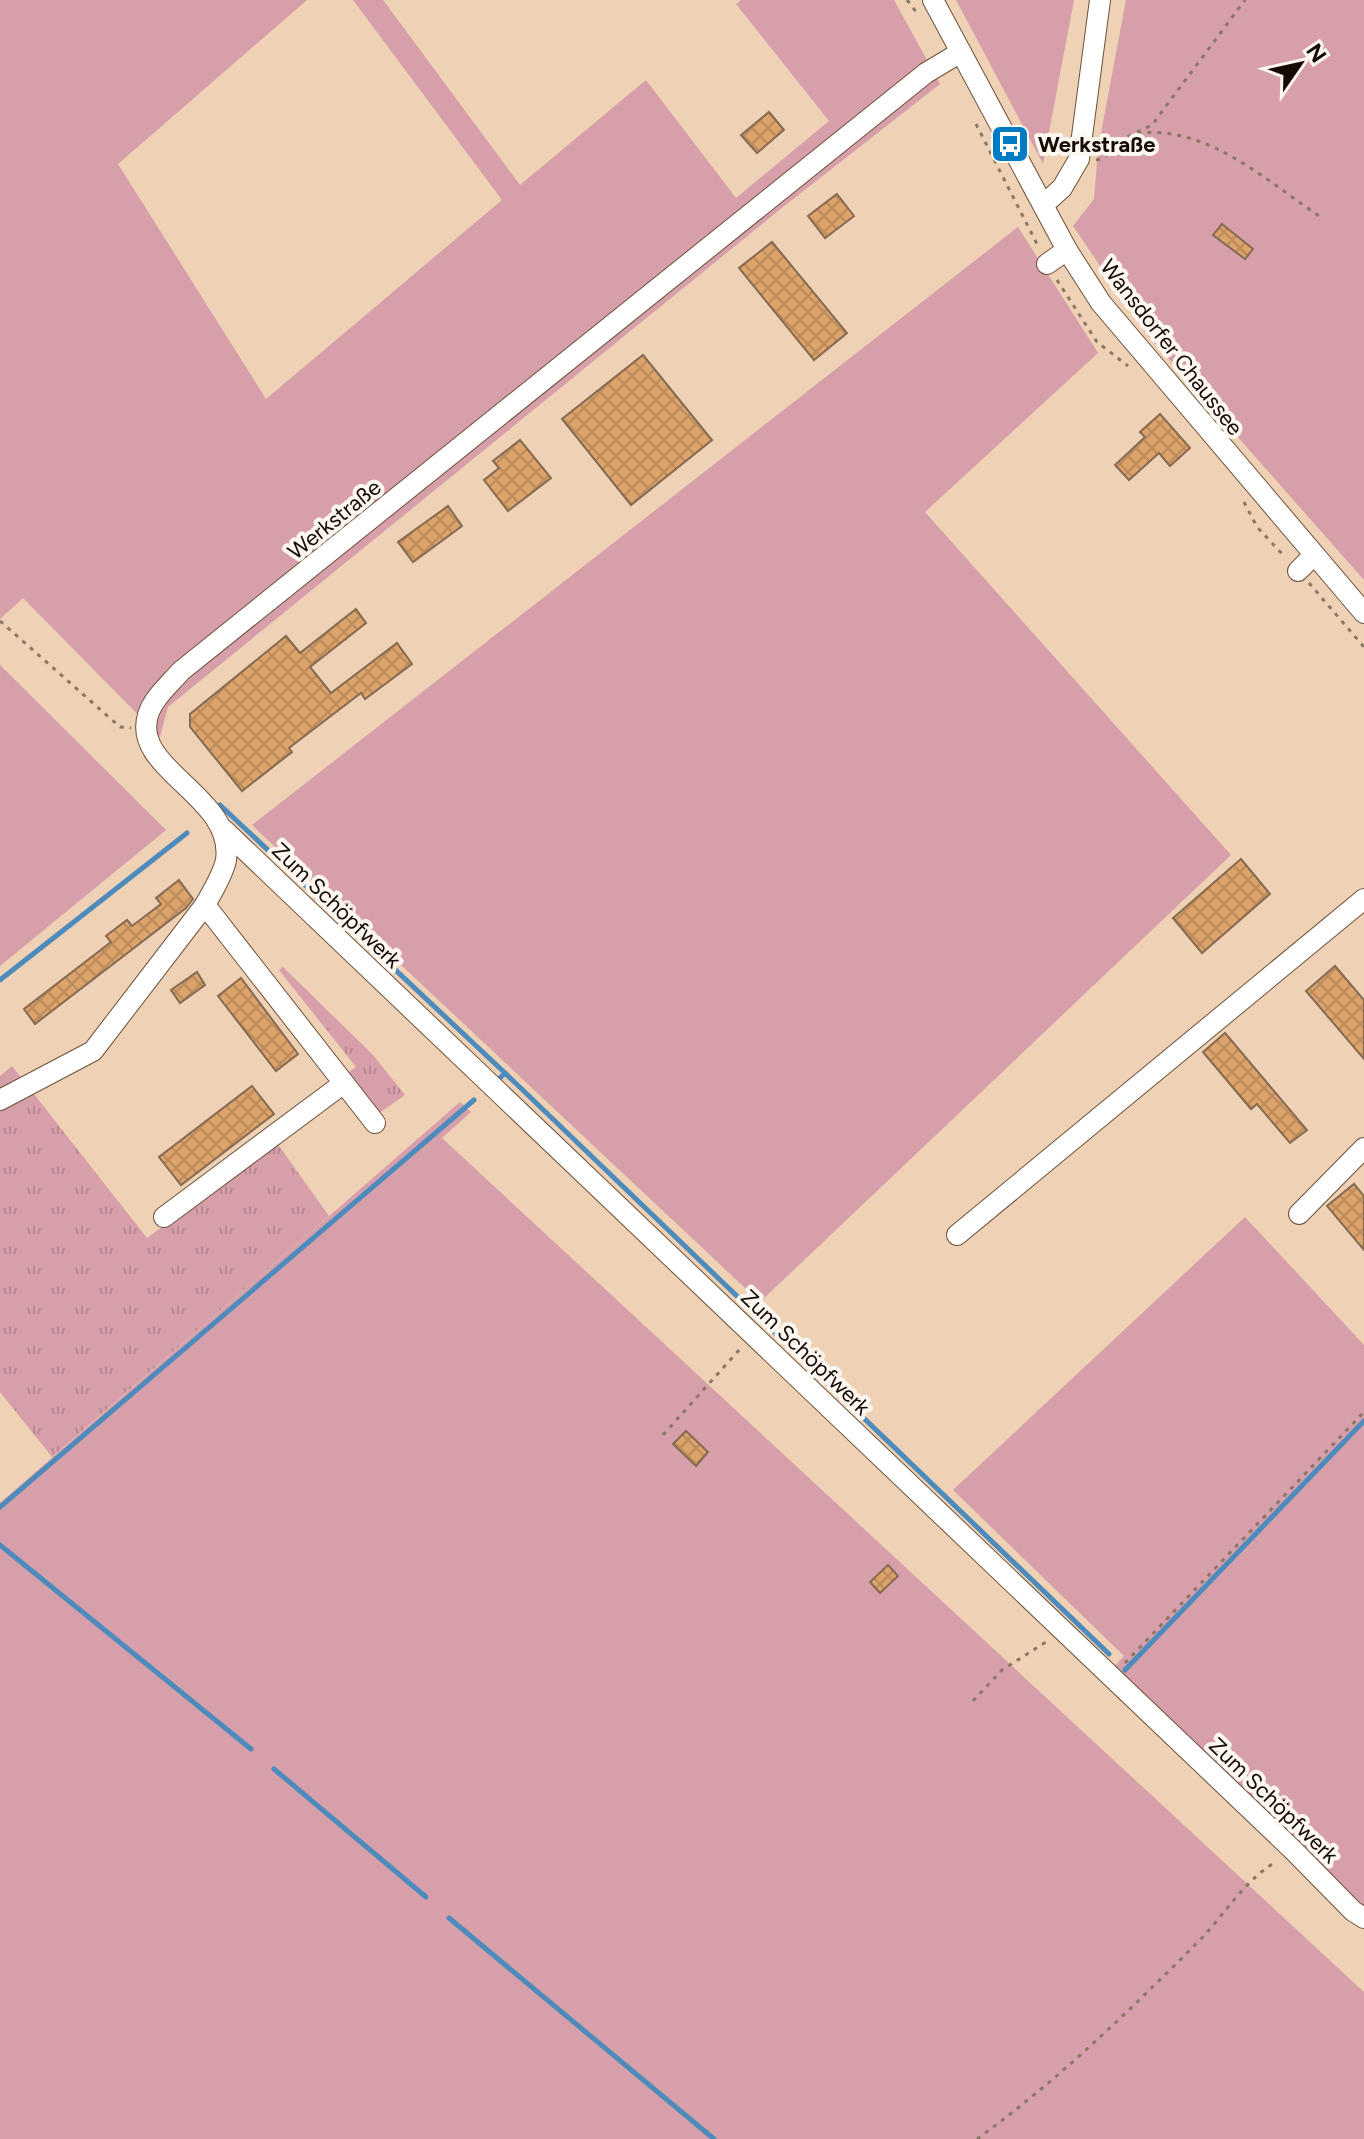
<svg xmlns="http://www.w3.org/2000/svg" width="1364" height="2139" viewBox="0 0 1364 2139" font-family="Figtree,sans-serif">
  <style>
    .grass { fill: #d69faa }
    .park { fill: url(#park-tufts) }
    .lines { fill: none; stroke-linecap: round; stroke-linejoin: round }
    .stream { stroke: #4e8bbd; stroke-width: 5 }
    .building { fill: url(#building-cross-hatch); stroke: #866b52; stroke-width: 2 }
    .minor-casing { stroke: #6b5239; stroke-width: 22 }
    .path { stroke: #8c7764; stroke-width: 3; stroke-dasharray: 4 6; stroke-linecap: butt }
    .minor { stroke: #fff; stroke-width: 20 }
    .labels { text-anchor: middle; stroke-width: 8; stroke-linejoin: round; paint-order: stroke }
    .poi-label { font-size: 22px; font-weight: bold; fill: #150b03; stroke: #fdf7f1; text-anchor: start }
    .street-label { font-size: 22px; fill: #150b03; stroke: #fdf7f1 }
  </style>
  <defs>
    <pattern id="park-tufts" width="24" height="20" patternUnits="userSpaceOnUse" patternTransform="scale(2)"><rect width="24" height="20" fill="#d69faa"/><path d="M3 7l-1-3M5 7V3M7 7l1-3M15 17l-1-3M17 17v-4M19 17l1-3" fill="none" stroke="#b78891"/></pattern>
    <pattern id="building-cross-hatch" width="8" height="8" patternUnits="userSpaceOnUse" patternTransform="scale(2)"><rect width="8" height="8" fill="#dca36b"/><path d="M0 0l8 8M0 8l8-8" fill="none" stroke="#bc8b5b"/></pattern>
  </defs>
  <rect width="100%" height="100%" fill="#efd1b5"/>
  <g class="grass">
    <path d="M0,0h307l-189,164 148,235 236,-199 -149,-200h30l137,185 126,-105 90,118 93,-77 -93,-117 5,-4h153l46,84 -157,123 -615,500 -8,30 -137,-139 -23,21z"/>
    <path d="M956,0h118l-31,164z"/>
    <path d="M1126,0h238v580l-219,-248 -72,-106 21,-27 4,-50z"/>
    <path d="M1018,227l80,126 -173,159 306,343 -471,447 -508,-477z"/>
    <path d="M0,665l166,165 -166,136z"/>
    <path d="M460,1102l11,10 -29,26 922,854v147h-1364v-636z"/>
    <path d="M1245,1217l119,128v561l-252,-237 12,-13 -171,-166z"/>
  </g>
  <g class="park">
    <path d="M283,967l90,88 32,40 -27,19 -33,-39 11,-8 -77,-97z"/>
    <path d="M12,1066l135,172 130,-95 52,73 -277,241 -52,-65v-316z"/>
  </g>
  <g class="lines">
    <g class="stream">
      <path d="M220,805l285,268"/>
      <path d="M0,980l187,-147"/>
      <path d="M499,1079l6,-6 604,581"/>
      <path d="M0,1507l474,-407"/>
      <path d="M0,1545l251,204"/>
      <path d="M1125,1670l239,-249"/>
      <path d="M274,1769l152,128"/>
      <path d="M449,1918l265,221"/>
    </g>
  </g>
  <g class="building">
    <path d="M769,112l15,18 -27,23 -16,-18z"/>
    <path d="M837,194l17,22 -29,22 -17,-22z"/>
    <path d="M1222,224l31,25 -8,10 -32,-24z"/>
    <path d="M772,242l75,91 -33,27 -75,-92z"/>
    <path d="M643,355l69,85 -81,65 -69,-86z"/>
    <path d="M1160,414l30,34 -20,18 -11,-13 -30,27 -14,-15 30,-28 -5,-5z"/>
    <path d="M520,440l31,38 -43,33 -24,-31 15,-12 -6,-7z"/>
    <path d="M448,506l14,20 -49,36 -15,-20z"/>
    <path d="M356,609l10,14 -56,44 21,26 66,-50 15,21 -47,35 -4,-6 -72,55 3,4 -50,39 -52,-64v-13l96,-78 14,17z"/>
    <path d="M1241,859l29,35 -68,59 -29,-35z"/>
    <path d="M179,880l14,19 -7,9 -151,116 -11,-15 87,-67 -5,-6 21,-16 5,6 29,-22 -5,-6z"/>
    <path d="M1335,966l29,34v59l-58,-68z"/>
    <path d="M197,972l8,13 -25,18 -9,-13z"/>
    <path d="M241,978l57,76 -22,17 -58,-75z"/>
    <path d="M1225,1033l82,97 -17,13 -33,-39 -6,5 -48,-57z"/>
    <path d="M252,1086l22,28 -93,71 -22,-28z"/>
    <path d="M1354,1184l10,12v54l-37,-44z"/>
    <path d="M686,1431l22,21 -12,14 -23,-22z"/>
    <path d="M888,1565l10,11 -18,17 -10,-11z"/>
  </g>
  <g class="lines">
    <g class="minor-casing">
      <g id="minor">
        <path d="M933,0l134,250 34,53 263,310"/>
        <path d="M1043,205l19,-17 17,-29 21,-159"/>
        <path d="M1047,264l20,-14"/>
        <path d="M1298,571l15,-15"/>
        <path d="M224,830l1069,1020 60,61 11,7"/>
        <path d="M205,905l170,218"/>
        <path d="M0,1100l93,-49 112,-146c7,-13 18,-30 21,-45 9,-64 -95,-90 -78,-145 5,-17 22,-31 33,-44l745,-598 35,-21"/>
        <path d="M1299,1214l65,-66"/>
        <path d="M164,1217l180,-134"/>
        <path d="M957,1235l407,-336"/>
      </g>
    </g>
    <g class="path">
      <path d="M907,0l10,13"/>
      <path d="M976,124l62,122"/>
      <path d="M1137,132l15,-7 93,-125"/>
      <path d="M1096,160c18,-4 21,-25 45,-27 68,-7 128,50 181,85"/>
      <path d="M1057,280l40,62 31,24"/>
      <path d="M1244,502l13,25 28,30"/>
      <path d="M1309,583l55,64"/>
      <path d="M0,621l120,106 11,1"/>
      <path d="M663,1435l77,-86"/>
      <path d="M1125,1663l239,-251"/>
      <path d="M973,1701l29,-31 47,-30"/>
      <path d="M977,2139c79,-57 150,-126 219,-195 30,-30 45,-61 81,-83"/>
    </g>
    <use href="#minor" class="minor"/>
  </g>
  <defs>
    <g id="bus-square" transform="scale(2)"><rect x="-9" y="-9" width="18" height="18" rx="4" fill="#007cc5" stroke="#fdf7f1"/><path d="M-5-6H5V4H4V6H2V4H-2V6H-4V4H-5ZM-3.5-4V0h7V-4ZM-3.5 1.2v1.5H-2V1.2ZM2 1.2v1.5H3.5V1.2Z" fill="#fff"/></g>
  </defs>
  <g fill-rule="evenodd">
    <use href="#bus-square" x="1010" y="144"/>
  </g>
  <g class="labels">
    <g class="poi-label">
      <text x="1038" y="152">Werkstraße</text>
    </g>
    <g class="street-label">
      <text transform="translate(1172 347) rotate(52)" y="8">Wansdorfer Chaussee</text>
      <text transform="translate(334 519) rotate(-39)" y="8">Werkstraße</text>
      <text transform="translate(337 905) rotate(44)" y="8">Zum Schöpfwerk</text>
      <text transform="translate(806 1352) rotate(44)" y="8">Zum Schöpfwerk</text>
      <text transform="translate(1274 1800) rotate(44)" y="8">Zum Schöpfwerk</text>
    </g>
  </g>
  <g transform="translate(1300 64) rotate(56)" stroke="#fdf7f1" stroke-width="6" paint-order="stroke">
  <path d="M0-6L14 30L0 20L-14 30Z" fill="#150b03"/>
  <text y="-12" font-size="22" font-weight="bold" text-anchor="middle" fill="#150b03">N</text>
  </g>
</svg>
